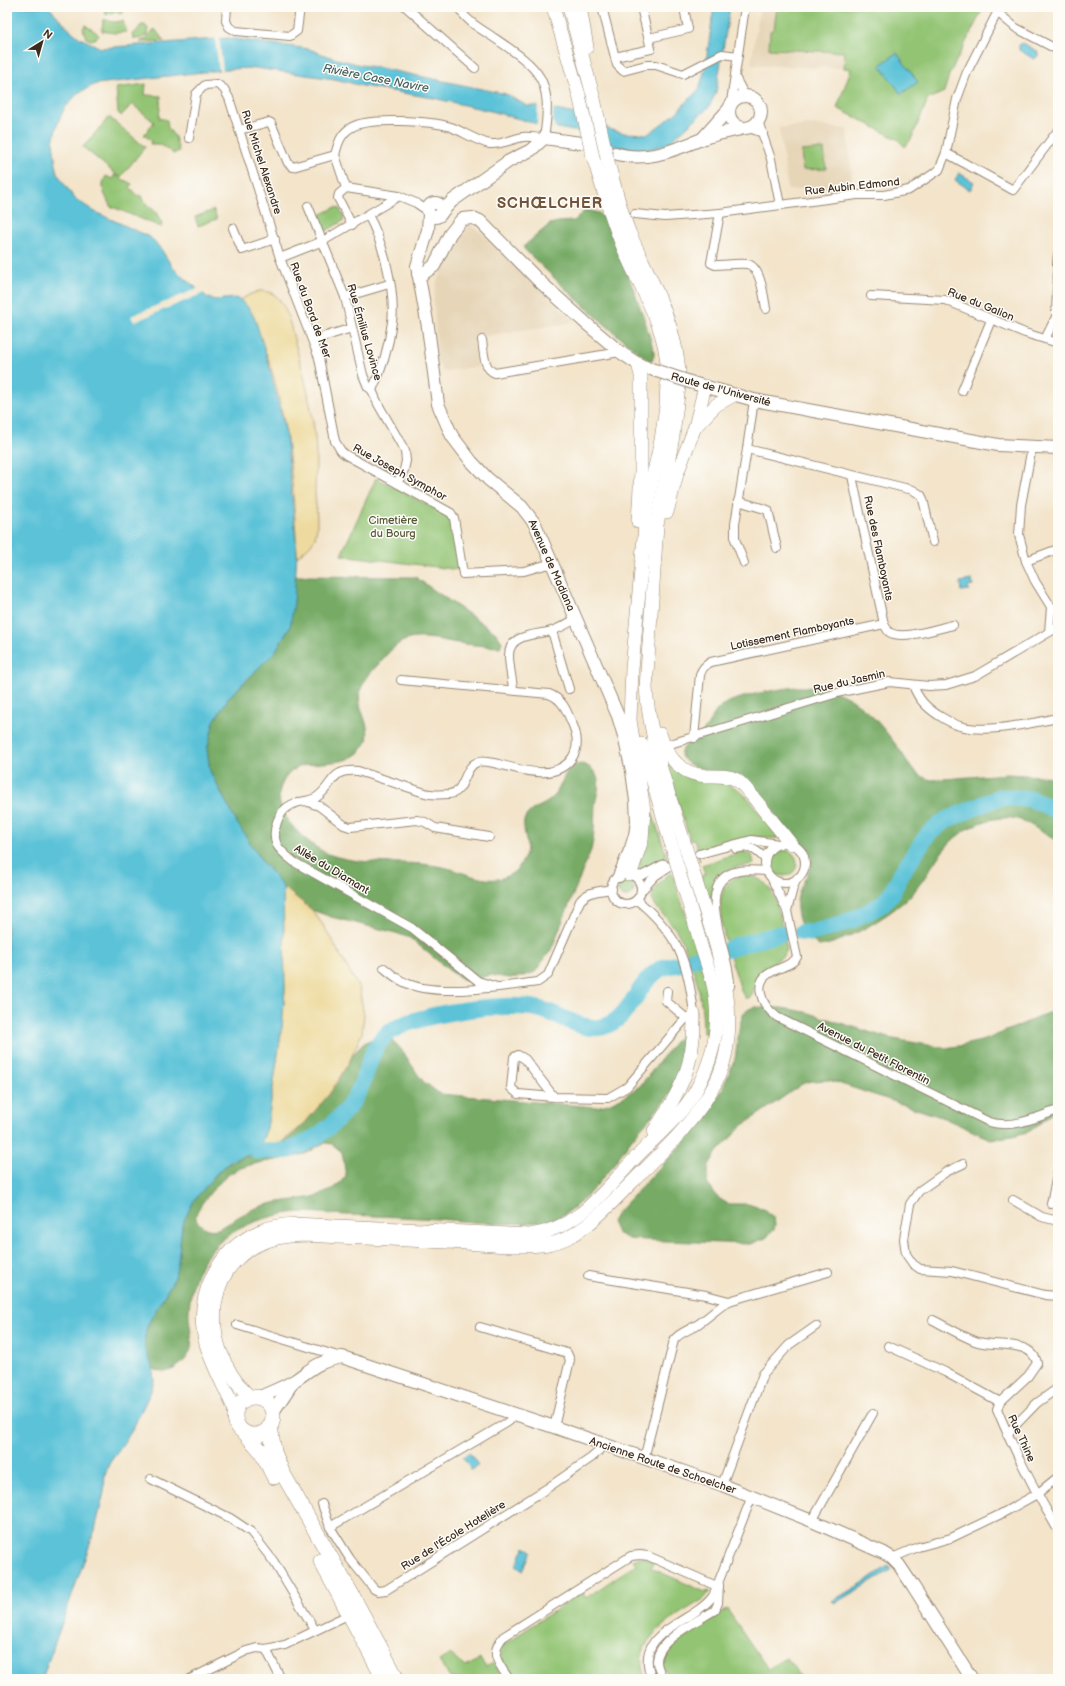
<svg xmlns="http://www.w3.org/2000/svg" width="1065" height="1686" viewBox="0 0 1065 1686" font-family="'Balsamiq Sans',sans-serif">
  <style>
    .built { fill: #e6d5b7 }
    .green { fill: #93c473; stroke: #677748 }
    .forest { fill: #76aa65; stroke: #586a42; fill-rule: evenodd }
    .sand { fill: #eeda9e; stroke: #94825e }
    .water { fill: #5bc2d8; stroke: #4b767b }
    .pier { fill: #f3e4ca }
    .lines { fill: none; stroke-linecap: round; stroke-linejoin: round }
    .river { stroke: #5bc2d8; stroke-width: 17 }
    .street-tunnel { stroke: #cebfa8; stroke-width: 8; stroke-dasharray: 8 4; stroke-linecap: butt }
    .street-casing { stroke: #978774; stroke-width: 10 }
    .secondary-casing { stroke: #978774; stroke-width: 14 }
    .primary-casing { stroke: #978774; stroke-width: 14 }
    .highway-casing { stroke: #978774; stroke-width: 16 }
    .street { stroke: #fff; stroke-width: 8 }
    .secondary { stroke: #fff; stroke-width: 12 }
    .primary { stroke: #fff; stroke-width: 13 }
    .highway { stroke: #fff; stroke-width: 15 }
    .secondary-bridge-casing { stroke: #978774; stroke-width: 14; stroke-linecap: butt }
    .primary-bridge-casing { stroke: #978774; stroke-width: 14; stroke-linecap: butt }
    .secondary-bridge { stroke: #fff; stroke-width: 12 }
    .primary-bridge { stroke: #fff; stroke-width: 13 }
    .labels { text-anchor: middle; stroke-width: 3; stroke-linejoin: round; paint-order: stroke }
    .street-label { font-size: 11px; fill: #3b2a1e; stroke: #fdfcf7 }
    .park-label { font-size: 11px; fill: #555838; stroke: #fdfcf7 }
    .water-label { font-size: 12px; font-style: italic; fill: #465f5f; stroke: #fdfcf7 }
    .district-label { font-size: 15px; font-weight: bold; letter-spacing: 1px; fill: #71543c; stroke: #fdfcf7 }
  </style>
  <rect width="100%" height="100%" fill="#fdfcf7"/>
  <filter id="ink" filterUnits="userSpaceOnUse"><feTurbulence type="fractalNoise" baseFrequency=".025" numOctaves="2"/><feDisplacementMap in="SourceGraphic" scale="8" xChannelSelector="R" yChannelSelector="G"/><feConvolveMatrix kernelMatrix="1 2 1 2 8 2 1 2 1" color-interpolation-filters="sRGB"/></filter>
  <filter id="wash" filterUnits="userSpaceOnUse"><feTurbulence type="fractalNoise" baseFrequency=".012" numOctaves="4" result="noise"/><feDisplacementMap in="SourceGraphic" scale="16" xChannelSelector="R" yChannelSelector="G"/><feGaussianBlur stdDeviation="0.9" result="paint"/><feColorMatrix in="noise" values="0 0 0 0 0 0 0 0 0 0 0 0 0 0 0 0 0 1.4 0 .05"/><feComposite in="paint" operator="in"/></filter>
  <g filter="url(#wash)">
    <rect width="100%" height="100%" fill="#f3e4ca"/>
    <g class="built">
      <path d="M760,7h133l-32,62 -110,-4z"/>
      <path d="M813,125l34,4 6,57 -65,4 -9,-62z"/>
      <path d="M468,224l14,9 93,89 -97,15 -4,5 3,25 -34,4 -6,-11 -3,-62 3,-16 25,-55z"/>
    </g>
    <g class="green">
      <path d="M104,7h27l-9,3 1,3 -4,1 -2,-3 -11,4z"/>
      <path d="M777,7h207l-35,68 -5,17 -16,7 -16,39 -7,9 -8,-8 -60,-31 14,-39 -7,-1 1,-16 -76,-3 1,-18 4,-2z"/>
      <path d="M103,19l10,3 10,-1 4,11 -13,1 -12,-2z"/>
      <path d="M85,25l11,7 3,4 -2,2 -6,2 -5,-2 -3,-9z"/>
      <path d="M141,25h4l3,3 -1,7 -7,4 -7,-1 -1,-4 4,-2z"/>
      <path d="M155,29l9,12 -24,1 6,-3z"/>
      <path d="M146,84l-1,11 16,1 -2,22 8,2 1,8 7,9 4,14 -6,3 -4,-5 -2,1 -7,-6h-10l2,-3 -8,-6 10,-13 -22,-18 -11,12 -3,-3 -2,-25z"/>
      <path d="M109,117l36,30 -25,31 12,6 -2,3 8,9 3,-1 2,6 12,10 7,12 -1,4 -51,-21c-5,-12 -11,-18 -4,-30l7,3 1,-4 5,2 -36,-30z"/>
      <path d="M824,149l2,20 -23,1 -2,-19z"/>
      <path d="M336,207l3,1 5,9 -1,4 -17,10 -3,-1 -5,-13 2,-2z"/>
      <path d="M214,210l3,9 -19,7 -3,-9z"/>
      <path d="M376,478l75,39 9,53 -119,-15z"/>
      <path d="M665,761l19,14 40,8 14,6 11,10 29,39c-9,2 -18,-3 -27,-1l-53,14 -4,-12 -4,1z"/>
      <path d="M647,797l21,63 -27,10 -2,-2z"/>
      <circle cx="784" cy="863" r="13"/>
      <path d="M741,852h4l7,3 2,8c-6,3 -12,3 -18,4 -19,5 -25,22 -26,39l-9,-30 4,-2 -3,-9z"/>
      <path d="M672,872c13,47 45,114 36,162l-5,-1c0,-36 -9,-72 -27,-103 -7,-11 -20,-20 -24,-31 0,-10 12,-22 20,-27z"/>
      <path d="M747,875c27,5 29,27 35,50 1,9 4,17 5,25 -5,11 -19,13 -27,22 -6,8 -4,20 -11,26h-4l-4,-7c-6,-27 -47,-111 6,-116z"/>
      <circle cx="626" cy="889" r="8"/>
      <path d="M640,1557l14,4 -3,7 54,24 5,-1 -5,7c-27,18 -79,41 -59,81h-131c-7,-10 -19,-22 -12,-34l79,-53 4,6 50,-34 -3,-4z"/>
      <path d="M714,1600v4l-3,4 -47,31c-10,12 -13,26 -5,40h-4c-1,-4 -4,-8 -4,-12 -4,-29 38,-48 59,-62z"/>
      <path d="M727,1609l41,60 19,-12 14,22h-131l-7,-13 3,-13 5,-7z"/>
      <path d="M450,1654l16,13 14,-8 6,8 7,-4 11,16h-53l-12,-18z"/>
    </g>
    <g class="forest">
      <path d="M585,210l14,3c12,9 15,29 20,42 14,31 26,63 35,97v4l-2,4h-4l-32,-26 -42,-37 -50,-48v-3l26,-22 8,-2 16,-1z"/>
      <path d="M295,576l120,1 81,56 6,9 -2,5h-3c-11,-1 -22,-2 -33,-3 -16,-2 -43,-10 -58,-4 -12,4 -22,18 -31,28 -9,10 -18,21 -15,36 3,14 14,30 3,44 -22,28 -67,0 -82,38 -4,11 -1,23 5,32 8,12 31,33 45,37 38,13 81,3 120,14 17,5 39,16 56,7 11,-4 20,-19 20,-30 -1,-8 -4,-17 -3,-25 3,-12 17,-14 25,-20 11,-8 12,-22 20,-32 4,-4 11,-6 16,-4 6,2 12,9 13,15 2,8 -2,17 -3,25 -1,15 0,30 -4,45l-40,100 -16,22 -11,4 -14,2 -21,-3 -17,6 -8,-1 -14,-9 -40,-33 -14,-5 -65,-16 -19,-7 -29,-23 -21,-26 -25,-37 -27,-53 -3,-21 7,-29 16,-25 20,-18 40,-51 4,-25z"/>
      <path d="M797,687c8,0 17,0 25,1 33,6 55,31 74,57 12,15 16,31 36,35l74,-6 52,3v64c-15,-6 -29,-21 -46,-23 -24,-2 -49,10 -65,28 -13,14 -21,32 -34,47 -17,19 -69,51 -94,53 -19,-13 -28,-37 -18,-59 5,-11 14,-22 8,-34 -4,-8 -13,-12 -20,-19 -8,-10 -20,-32 -30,-38 -13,-8 -35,-20 -49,-25 -13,-5 -19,-2 -29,-15v-5c6,-8 14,-12 21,-19 8,-7 10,-18 18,-25 14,-11 59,-18 77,-20z"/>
      <path d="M754,1007l27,1 25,4 82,26 57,10 14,-2 26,-6 73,-31v100l-28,22 -17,5 -23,3 -46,-21 -115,-38 -17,1 -10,3 -60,42 -25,26 -8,13 -2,18 10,14 11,7h20l18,6 7,7 2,7 -1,6 -8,8 -16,6 -85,-3 -36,-2 -12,-6 -5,-11 5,-9 81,-86 23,-35 14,-33 5,-35 4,-11 5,-4z"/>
      <path d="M690,1023c-3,15 -4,30 -7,45 -7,27 -35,50 -52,72 -17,24 -42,60 -68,75 -11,7 -26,7 -38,8 -29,2 -59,-2 -89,-4 -30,-2 -60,-3 -89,-4 -21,-1 -44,-5 -64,-1 -54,11 -90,38 -94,96 -1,12 4,26 2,38 -2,14 -27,33 -39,19 0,-1 -5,-11 -5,-12 -10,-28 16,-53 26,-76 7,-15 6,-34 9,-50 3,-22 22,-43 38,-58 16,-16 37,-17 57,-26 15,-6 28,-22 38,-34 5,-6 11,-13 16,-20 9,-13 20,-37 32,-47 6,-5 18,-8 25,-5 14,4 25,32 36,43 5,4 11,8 16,12l156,13 12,-3 15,-7 17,-11zM326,1143l6,1 10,8 4,24c-23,29 -53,20 -84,30 -16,5 -30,15 -44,23 -7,1 -12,1 -17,-4 -3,-3 -6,-6 -5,-10 2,-10 26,-37 35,-42 23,-14 51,-11 76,-20 7,-3 11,-9 19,-10z"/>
    </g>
    <g class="sand">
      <path d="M259,291c7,0 13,1 19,7 10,11 13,31 17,45 10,36 20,74 21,111 0,14 -1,27 -1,40 1,14 4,30 0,43 -2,8 -12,14 -18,20 -3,-67 -8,-135 -29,-199 -7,-20 -19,-39 -28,-58l11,-6z"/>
      <path d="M283,887l29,23 11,15 36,63 5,27 -2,18 -13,29 -19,31 -27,32 -24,19 -21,7 9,-23 15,-101 3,-38z"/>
    </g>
    <g class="water">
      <path d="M7,7h42l20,22 11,9 21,10 127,-10 81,11 24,9 28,7 19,3 126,26 21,12h10l38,8 34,15 15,4 24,1 27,-20 24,-25 6,-20 9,-62h16l-14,85 -7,15 -38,34 -9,5 -16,4h-9l-24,-4 -34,-14 -42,-8 -46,-13 -58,-13 -70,-12 -28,-7 -80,-11 -24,1 -135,15 -18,9 -14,16 -7,16 -4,17 4,31 17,25 21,14 55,25 11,12 12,19 29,25 6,5 8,2 18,-2 5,1 10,9 6,11 12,38 19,77 11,118 -3,50 -4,25 -15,25 -45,44 -16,25 -7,29 3,21 27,52 25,38 21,26 2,102 -3,38 -15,101 -9,23 -6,4 -12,2 -9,4 -15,13 -23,28 -11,23 -4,36 -3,16 -27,47 -3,12v13l7,17 2,14 -3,11 -20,41 -22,32 -4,11 -1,17 -9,38 -53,149h-35z"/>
      <path d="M1023,43l15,9v4l-4,3 -15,-9v-5z"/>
      <path d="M897,53l21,29 -17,12 -21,-29z"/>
      <path d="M959,173l15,9 -4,8 -15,-10z"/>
      <path d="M972,580l1,6 -5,1 1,3 -8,1 -1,-9z"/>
      <path d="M469,1452l9,13 -6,5h-1l-8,-13z"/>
      <path d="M525,1547l7,4c-5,7 -5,13 -9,20l-7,-5c5,-7 3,-11 9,-19z"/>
      <path d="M888,1566l3,4 -56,33 -3,-2 34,-20z"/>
    </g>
    <g class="pier">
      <path d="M219,37l4,34h-4l-4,-33z"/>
      <path d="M538,104l15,3v15l2,6 -18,-3z"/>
      <path d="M199,288l5,5 -70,29 -3,-6z"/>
    </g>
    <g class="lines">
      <g class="river">
        <path d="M802,932l8,1 23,-6 19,-7 29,-15 11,-12 10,-21 26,-38 18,-14 54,-23 31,2 27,12"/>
        <path d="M729,949l10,-4 44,-12"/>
        <path d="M690,960l7,-2"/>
        <path d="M258,1151c9,-1 21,1 30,-1 27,-7 61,-36 72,-62 9,-20 11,-44 31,-57 28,-18 116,-30 148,-22 19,4 44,23 63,18 29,-7 35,-46 60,-59 5,-2 12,-3 17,-4"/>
      </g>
    </g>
  </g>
  <g filter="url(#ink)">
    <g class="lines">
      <path class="street-tunnel" d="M686,862l14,-3"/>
      <g class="street-casing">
        <g id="street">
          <path d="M227,7l-1,14 3,6 7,4 54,5 7,-5 3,-24"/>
          <path d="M406,7l69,61"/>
          <path d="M602,7l15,58 6,6 23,-6h10l27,9 39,-20 16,2"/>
          <path d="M997,12l19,16 42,22"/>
          <path d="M649,38l39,-9 -4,-22"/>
          <path d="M615,57l36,-8 -10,-42"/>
          <path d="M735,77l10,19"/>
          <path d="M731,102l14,-95"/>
          <path d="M758,121l13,38 9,46"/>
          <path d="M749,128l14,5"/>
          <path d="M239,130l30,-8 2,1 17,40 5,4 42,-12"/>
          <path d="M189,138l7,-44 9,-9 12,-1 7,5 5,9 51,160 39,100 16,83 6,10 5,4 105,58 3,5 9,56 61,-3 28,-8"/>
          <path d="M946,153l67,37 43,-57 2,2"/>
          <path d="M335,155c3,-12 6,-22 17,-28 16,-10 80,-6 99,0 13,5 25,14 39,17 11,1 22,-5 33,-7 6,-1 14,1 21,1 10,-62 -6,-70 -54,-103 -13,-8 -24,-15 -32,-28"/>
          <path d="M335,155l11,33 -7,6 -1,4 14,27"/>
          <path d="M346,188l53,8"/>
          <path d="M308,206l37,91 18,78 5,12 4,3 6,14 27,47 1,10 -2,9 -7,13"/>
          <path d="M720,213l-9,50 4,2c10,0 22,-2 32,-1 14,2 17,33 19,45"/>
          <path d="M635,214l30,3 55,-4 137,-18h27l25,-5 30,-20 7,-17 11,-54 10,-27 33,-65"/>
          <path d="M368,215c15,27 28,76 24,107 -3,23 -10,48 -20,68"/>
          <path d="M233,228l9,22 33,-11"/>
          <path d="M1058,254l-1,9 1,23"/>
          <path d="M280,258l43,-17 76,-45 17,7 12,8"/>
          <path d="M871,296l74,4 80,33 33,10"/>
          <path d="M345,297l44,-13"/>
          <path d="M1045,339l11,-22 1,-31"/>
          <path d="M313,340l39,-12"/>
          <path d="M482,340c2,11 1,29 13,33l125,-21"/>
          <path d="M962,391l29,-71"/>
          <path d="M754,400l-7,49 166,41 8,5 2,4 10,43"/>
          <path d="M1032,447l-11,58 -2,30 7,26 9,20 16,26 7,4"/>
          <path d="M852,476l32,148c2,3 3,6 5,8 13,9 49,-4 64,-7"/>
          <path d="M738,501l30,9 9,38"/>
          <path d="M1026,561l32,-12"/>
          <path d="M744,563l-9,-24v-15l12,-75"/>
          <path d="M552,631l17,58"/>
          <path d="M1049,632l2,-25"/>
          <path d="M401,680l148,14c13,5 17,15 22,27 6,12 9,25 1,37 -17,24 -50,12 -74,6 -6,-1 -14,-4 -20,-2 -15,4 -12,31 -29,32 -6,0 -13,1 -19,0 -7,-1 -16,-5 -23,-7 -16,-5 -33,-11 -49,-16 -29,-2 -23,13 -41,26 -10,6 -18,3 -26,8 -13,6 -20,27 -14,40 4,7 11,12 17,17l118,66 66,53 19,6"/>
          <path d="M913,685c5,14 13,22 25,30 7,4 14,9 22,11 26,8 71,-3 98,-8"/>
          <path d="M513,689c-1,-11 -4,-23 -4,-34 0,-21 27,-20 42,-24 8,-2 17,-8 25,-12"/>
          <path d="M694,738l6,-63c2,-7 5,-10 11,-13l173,-38"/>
          <path d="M670,744l171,-52 48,-10 40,4 17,-1 29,-9 83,-49"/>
          <path d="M308,802l11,4 25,19 6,2 67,-7 8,2 10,6 54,9"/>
          <circle cx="785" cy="863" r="20"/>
          <path d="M736,849c13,-4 20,0 29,10"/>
          <path d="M699,854l52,-14 28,4"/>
          <circle cx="626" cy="889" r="15"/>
          <path d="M634,876l9,-1 21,-11"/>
          <path d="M772,879l15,32 10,46c-7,14 -42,10 -36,37 2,10 8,17 16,23l212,105c24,7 46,-4 69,-12"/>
          <path d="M641,891l14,-15 15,-10"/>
          <path d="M787,911l6,-23 4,-10"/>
          <path d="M384,968c6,5 13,11 20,14 30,16 101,4 134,0l10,-7 32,-74c8,-10 20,-10 32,-12"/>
          <path d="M730,986c2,-30 -41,-106 9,-115 9,-2 18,0 27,0"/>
          <path d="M667,991l-1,10 20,17"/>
          <path d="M554,1097l-29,-38 -7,-4 -4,2 -3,31 7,6 36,3 54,1 19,-11 59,-69 8,-4c-6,-53 -15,-79 -57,-114"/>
          <path d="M963,1164l-17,8 -27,19 -9,13 -6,35 2,15 7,10 7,5 32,2 93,24 13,1"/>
          <path d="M1013,1200l29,17 16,4"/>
          <path d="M1051,1204l7,-34"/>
          <path d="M588,1276l118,19 23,6"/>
          <path d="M933,1320c14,7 27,15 42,21 17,7 57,-3 62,22l-9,13 -28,26"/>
          <path d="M237,1325l104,32"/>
          <path d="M480,1327l87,26 3,7 -16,67"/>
          <path d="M888,1346l57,26 55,30 -3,7c17,42 38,82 61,121"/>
          <path d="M1007,1434l30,-31 21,-15"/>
          <path d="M644,1459l30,-119c5,-7 13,-9 21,-14 12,-7 22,-18 34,-25l99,-29"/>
          <path d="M151,1479l79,39 21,14 23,30 41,68"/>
          <path d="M722,1485l41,-111 26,-29 27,-19"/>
          <path d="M322,1504l8,23 20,32 24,30 4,2 8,-1 160,-101 45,-31 7,-6 4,-8"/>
          <path d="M812,1521l61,-108"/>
          <path d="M330,1527l178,-105 8,-7"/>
          <path d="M892,1558l26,-11 33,-9 48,-23 38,-21 21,-17"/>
          <path d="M266,1649l15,30"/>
          <path d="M190,1679l56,-28 11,-3 9,1 19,-4 65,-31"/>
          <path d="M509,1679c-11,-16 -20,-25 -6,-42l128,-81 9,-1 8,1 71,31"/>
          <path d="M652,1679c-21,-49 40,-54 61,-83l39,-100"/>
          <path d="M664,1679c-3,-5 -7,-11 -7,-17 -1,-22 41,-41 58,-52l3,-7 1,-18"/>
        </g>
      </g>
      <g class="secondary-casing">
        <g id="secondary">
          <circle cx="745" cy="112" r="16"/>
          <path d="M703,138l25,-28"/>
          <path d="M615,153c31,10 59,-3 87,-14 13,-6 29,-7 42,-11"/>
          <circle cx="435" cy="210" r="7"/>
          <path d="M441,213l11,-12 57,-40 22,-11 13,-12 37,5"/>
          <path d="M429,214l-1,16 -11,36 11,61 10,77 14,32 19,25 17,18 34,28 13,17 83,192 6,20 8,35 4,30 1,20 -2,14 -4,13 -12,28"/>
          <path d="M418,274l6,-1 10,-7 16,-32 12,-15 11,-1 7,3 57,58 51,46 32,27 18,12 8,3"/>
          <path d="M696,384l58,16 244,45 60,3"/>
          <path d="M260,1397c11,-5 24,-10 34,-16 19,-13 23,-19 48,-24l212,70 168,58 90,36 72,32 8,5 7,7 14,21 59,93"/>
          <path d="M273,1412l20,-30"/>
        </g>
      </g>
      <g class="primary-casing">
        <g id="primary">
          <path d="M553,7l26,88"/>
          <path d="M569,7l25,92"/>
          <path d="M580,7l7,40"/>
          <path d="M592,153c10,33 19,67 33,99 15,36 41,75 42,115"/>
          <path d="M607,158c7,26 13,52 23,76 20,45 45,87 49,137"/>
          <path d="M679,386l-6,50 -16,89 -11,163c4,53 22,104 38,154"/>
          <path d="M698,424l18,-19 18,-10"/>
          <path d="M667,512l10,-38 18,-47 10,-41"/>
          <path d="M638,522l3,-51v-96l-3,-11"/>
          <path d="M660,734c7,23 21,41 47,42 10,0 21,-1 30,4 8,6 15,16 21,23 11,14 22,27 33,41"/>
          <path d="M642,744l30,103"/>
          <path d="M628,874l4,-4 10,-30 2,-30 -14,-90 2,-51 14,-154 7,-39 8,-36 5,-34 1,-24"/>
          <path d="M654,1131c27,-43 41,-64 40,-117"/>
          <path d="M250,1397c-56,-53 -48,-151 39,-161 15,-2 32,0 47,1 43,1 86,4 129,6 27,2 55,5 83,1 33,-5 61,-39 84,-62 30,-30 63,-60 83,-98 33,-65 -1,-142 -20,-206"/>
          <path d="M235,1411c-9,-22 -22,-43 -29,-67 -13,-47 11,-96 57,-114 9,-4 20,-5 30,-6l237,11c45,-6 67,-36 96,-67 21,-24 54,-50 69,-76 15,-26 24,-58 21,-87 -1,-19 -8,-38 -14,-56 -6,-22 -13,-45 -20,-67"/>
        </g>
      </g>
      <g class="highway-casing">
        <g id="highway">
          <circle cx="254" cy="1416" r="19"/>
          <path d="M270,1426l4,26 8,20 70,123 45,84"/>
          <path d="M245,1433l16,18 13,26"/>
          <path d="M321,1561l63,118"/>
        </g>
      </g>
      <use href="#street" class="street"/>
      <use href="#secondary" class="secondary"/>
      <use href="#primary" class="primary"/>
      <use href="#highway" class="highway"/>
      <g class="secondary-bridge-casing">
        <path id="secondary-bridge" d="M651,369l42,14"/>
      </g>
      <g class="primary-bridge-casing">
        <g id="primary-bridge">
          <path d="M579,95l13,58"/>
          <path d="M594,99l13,59"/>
          <path d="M684,842l11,36"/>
          <path d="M672,847l10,35"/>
        </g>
      </g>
      <use href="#secondary-bridge" class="secondary-bridge"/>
      <use href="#primary-bridge" class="primary-bridge"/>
    </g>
  </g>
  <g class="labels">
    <g class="street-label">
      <text transform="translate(262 162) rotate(72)" y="4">Rue Michel Alexandre</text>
      <text transform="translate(852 186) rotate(-6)" y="4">Rue Aubin Edmond</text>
      <text transform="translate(981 304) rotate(22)" y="4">Rue du Galion</text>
      <text transform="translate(311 310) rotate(70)" y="4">Rue du Bord de Mer</text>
      <text transform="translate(365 332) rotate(74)" y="4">Rue Émilius Lovince</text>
      <text transform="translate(721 389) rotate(15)" y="4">Route de l'Université</text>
      <text transform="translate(400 472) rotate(29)" y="4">Rue Joseph Symphor</text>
      <text transform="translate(879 548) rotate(78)" y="4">Rue des Flamboyants</text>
      <text transform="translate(552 565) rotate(66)" y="4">Avenue de Madiana</text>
      <text transform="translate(792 633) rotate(-12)" y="4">Lotissement Flamboyants</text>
      <text transform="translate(849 681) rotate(-13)" y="4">Rue du Jasmin</text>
      <text transform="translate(332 869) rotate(31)" y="4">Allée du Diamant</text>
      <text transform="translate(874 1053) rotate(27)" y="4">Avenue du Petit Florentin</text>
      <text transform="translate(1022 1438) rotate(65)" y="4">Rue Thine</text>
      <text transform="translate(663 1465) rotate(19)" y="4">Ancienne Route de Schoelcher</text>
      <text transform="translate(453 1535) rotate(-32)" y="4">Rue de l'École Hotelière</text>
    </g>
    <g class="park-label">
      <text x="393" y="524">Cimetière<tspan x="393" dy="13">du Bourg</tspan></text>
    </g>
    <g class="water-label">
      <text transform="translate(376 78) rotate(11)" y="4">Rivière Case Navire</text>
    </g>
    <g class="district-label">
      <text x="550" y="208">SCHŒLCHER</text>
    </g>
  </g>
  <rect width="1065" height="1686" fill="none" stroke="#fdfcf7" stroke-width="24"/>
  <g transform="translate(42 42) rotate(37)" stroke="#fdfcf7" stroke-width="3" paint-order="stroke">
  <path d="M0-3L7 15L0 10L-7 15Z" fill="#3b2a1e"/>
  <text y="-6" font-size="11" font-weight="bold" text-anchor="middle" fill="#3b2a1e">N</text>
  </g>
</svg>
